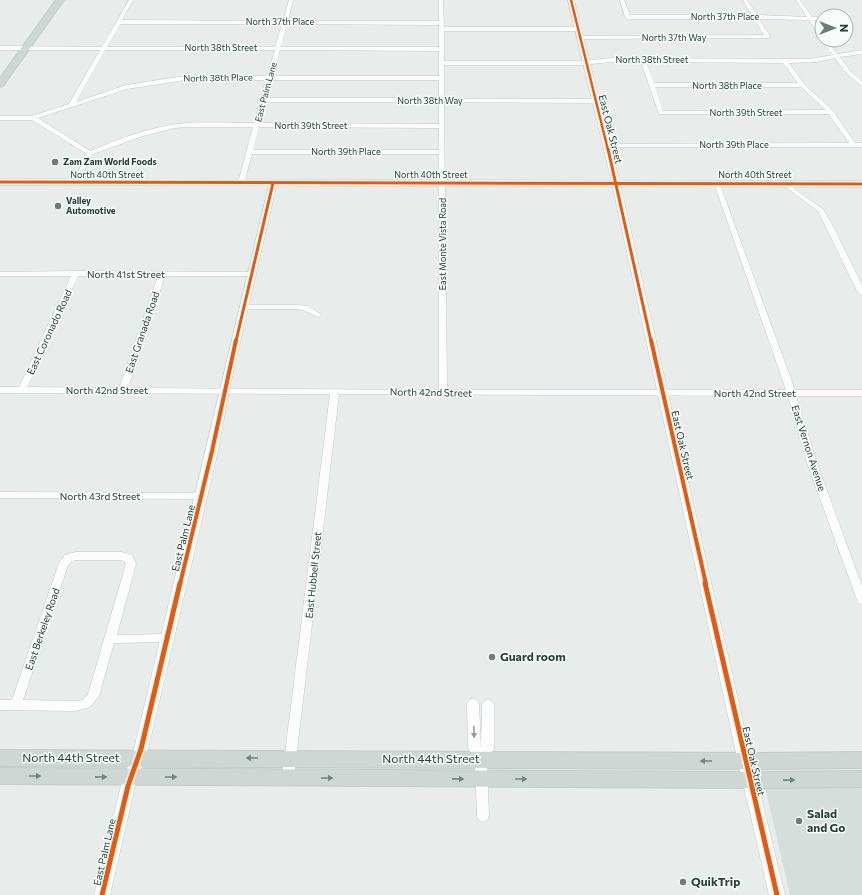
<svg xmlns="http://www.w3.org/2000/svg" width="862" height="895" viewBox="0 0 862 895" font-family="Commissioner,sans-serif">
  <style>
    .built { fill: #d6dedb }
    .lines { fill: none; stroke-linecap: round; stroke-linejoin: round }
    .minor-casing { stroke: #c5cac8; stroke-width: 1 }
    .tertiary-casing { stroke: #c5cac8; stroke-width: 1 }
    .secondary-casing { stroke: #c3cbc8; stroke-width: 1 }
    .primary-casing { stroke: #c3ccc9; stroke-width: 2 }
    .minor { fill: #fcfcfc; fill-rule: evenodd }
    .tertiary { fill: #fcfcfc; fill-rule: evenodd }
    .secondary { fill: #fcfcfc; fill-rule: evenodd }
    .primary { fill: #cfd7d5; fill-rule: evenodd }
    .cycleway-far3-casing { stroke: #f7fbf9; stroke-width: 4 }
    .cycleway-far2-casing { stroke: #f7fbf9; stroke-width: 5 }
    .cycleway-far1-casing { stroke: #f7fbf9; stroke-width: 6 }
    .cycleway-casing { stroke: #f7fbf9; stroke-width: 8 }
    .cycleway-far3 { stroke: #e8590c; stroke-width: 2.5 }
    .cycleway-far2 { stroke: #e8590c; stroke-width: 3 }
    .cycleway-far1 { stroke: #e8590c; stroke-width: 4 }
    .cycleway { stroke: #e8590c; stroke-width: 5 }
    .oneway { fill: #909f9b }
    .oneway2 { fill: #718580 }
    .poi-dot { fill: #697e78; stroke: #f7fbf9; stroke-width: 1.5 }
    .labels { text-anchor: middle; stroke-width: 3; stroke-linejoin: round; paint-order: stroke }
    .far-street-label { font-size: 9px; fill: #24423a; stroke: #f7fbf9 }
    .far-poi-label { font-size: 9px; font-weight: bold; fill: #24423a; stroke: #f7fbf9; text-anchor: start }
    .street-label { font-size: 10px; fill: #24423a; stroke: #f7fbf9 }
    .near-poi-label { font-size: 12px; font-weight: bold; fill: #24423a; stroke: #f7fbf9; text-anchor: start }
    .near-street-label { font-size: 12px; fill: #24423a; stroke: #f7fbf9 }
  </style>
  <rect width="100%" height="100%" fill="#e8edeb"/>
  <path class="built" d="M765,787l97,1v107h-72z"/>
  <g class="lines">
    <g class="minor-casing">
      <g id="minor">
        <path d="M129,0h4l-11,20 161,1 6,-21h4l-5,21h151v-21h4l1,27h135l3,2 -3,2h-135v30h136l32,-3 197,1 24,-4 -12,-15 1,-1 5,1 10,14 25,-4v4l-22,3 11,15 11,9v5l-15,-12 -12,-16 -19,4 -27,1 15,21 29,27 22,32h7v4h-256l-2,-1v-2l245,-1 -20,-29h-170l-18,-52h-29l-32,3h-136v34h152l3,2 -3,2 -152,-1 3,288h339l-72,-207 5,-1 76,208h67v6h-66l21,67 45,123v18l-4,-1 -1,-3 -50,-137 -19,-67 -449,-2 -45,383 -2,4 -4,1 -4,-1 -2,-4 48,-383 -330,-1v-6h19l52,-111h-71v-4l76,-1 178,1 1,2 -4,2h-86l-37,112 311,2v-236h-187l-8,29 -3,2 -3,-2 15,-56h-66l-13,1 -34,9 -47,17 -15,29 -5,1 -1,-1 15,-29 -55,-34h-32v-4h32l37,-12 31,-54h-100v-4l102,1zM120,24h162l-7,23h-168zM287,24l152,1v22h-158zM105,50h170l-8,26h-82l-59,9 -50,17zM280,50l159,1v25h-166zM646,62l137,1 15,20h-144zM185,80h81l-12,43c-22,0 -46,-1 -68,0 -33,3 -65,15 -96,28l-52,-33 89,-29zM272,80h167v18h-172zM655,87h146l25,23 -163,1zM266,102h173v22l-179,-1zM259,127l180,1v22h-186zM78,276h80l-39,112 -92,-1z"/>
        <path d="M620,0h4l6,15h122l-9,-15h4l10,15 50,2 -11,-17h4l12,17h10v4l-8,-1 8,12v6l-2,-1 -11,-17 -50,-1 11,17 -1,2 -190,1 -1,-1 3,-2 183,-1 -10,-16h-126l-3,-2z"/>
        <path d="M788,181l2,1 2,4 6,6 25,17 10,17 29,59v10l-4,-2 -40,-82 -31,-23 -2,-5z"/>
        <path d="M241,305h56l11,1 14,9 -4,2 -15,-7 -6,-1h-53l-4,-2z"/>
        <path d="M0,492l201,1 5,3 -5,3 -201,-1z"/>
        <path d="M76,552h45l11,3 4,9 -19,71 50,-1 4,1 1,3 -1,3 -4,1 -53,1 -15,53 -9,11 -15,4 -75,-1v-10h12l47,-137 6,-8zM76,560h45l3,1 2,3 -38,130 -5,6 -8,1 -52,-1 45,-135 4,-4z"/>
        <path d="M473,698l4,2 2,3 2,46 1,-45 2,-3 4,-2 4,2 2,3v44l-7,13 2,55 -2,4 -4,2 -4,-2 -2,-4 -2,-55 -7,-13 -1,-45 2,-3z"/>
      </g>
    </g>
    <g class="tertiary-casing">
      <g id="tertiary">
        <path d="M568,0h6l45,179 130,569 36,147h-16l-34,-147 -124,-569z"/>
        <path d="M270,181h3l4,2 -48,207 -11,61 -70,298 -13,37 -25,109h-16l27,-109 13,-37z"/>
      </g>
    </g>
    <g class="secondary-casing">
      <path id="secondary" d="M0,179l862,2v6l-862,-2z"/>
    </g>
    <g class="primary-casing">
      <g id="primary">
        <path d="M56,0h8l-61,86 -3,1v-9z"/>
        <path d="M0,750l759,3 103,-1v16l-103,1 -759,-3z"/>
        <path d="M0,768l750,4 112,-1v16l-112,1 -750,-4z"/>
      </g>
    </g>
    <use href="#minor" class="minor"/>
    <use href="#tertiary" class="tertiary"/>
    <use href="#secondary" class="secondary"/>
    <use href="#primary" class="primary"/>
    <g class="cycleway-far3-casing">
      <path id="cycleway-far3" d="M571,0l37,150"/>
    </g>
    <g class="cycleway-far2-casing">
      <g id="cycleway-far2">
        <path d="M608,149l43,192"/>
        <path d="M0,182l862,2"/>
        <path d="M236,341l37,-158"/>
      </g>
    </g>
    <g class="cycleway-far1-casing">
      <g id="cycleway-far1">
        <path d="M651,340l55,244"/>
        <path d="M180,584l32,-133 24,-111"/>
      </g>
    </g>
    <g class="cycleway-casing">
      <g id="cycleway">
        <path d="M705,583l72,312"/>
        <path d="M102,895l26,-109 13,-37 39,-166"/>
      </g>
    </g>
    <use href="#cycleway-far3" class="cycleway-far3"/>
    <use href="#cycleway-far2" class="cycleway-far2"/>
    <use href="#cycleway-far1" class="cycleway-far1"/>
    <use href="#cycleway" class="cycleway"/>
  </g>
  <defs><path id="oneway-solid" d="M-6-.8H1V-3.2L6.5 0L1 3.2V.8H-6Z"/></defs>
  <use class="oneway" href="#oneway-solid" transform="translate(474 732) rotate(89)"/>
  <g class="oneway2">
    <use href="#oneway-solid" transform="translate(252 758) rotate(180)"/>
    <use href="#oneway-solid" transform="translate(706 761) rotate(-180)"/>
    <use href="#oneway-solid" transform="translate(35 776)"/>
    <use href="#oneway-solid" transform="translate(101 777) rotate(1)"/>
    <use href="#oneway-solid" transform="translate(171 777)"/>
    <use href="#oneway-solid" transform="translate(327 778)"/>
    <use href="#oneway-solid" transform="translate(458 779) rotate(1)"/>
    <use href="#oneway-solid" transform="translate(521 779)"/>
    <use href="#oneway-solid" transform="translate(789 780) rotate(-1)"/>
  </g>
  <g class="poi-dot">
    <circle cx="55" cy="162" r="4"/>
    <circle cx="58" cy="206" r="4"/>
    <circle cx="492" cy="657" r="4"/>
    <circle cx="799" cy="821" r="4"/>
    <circle cx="683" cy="882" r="4"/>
  </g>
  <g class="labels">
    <g class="far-street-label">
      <text x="725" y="20">North 37th Place</text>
      <text x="280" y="25">North 37th Place</text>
      <text x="674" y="41">North 37th Way</text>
      <text x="221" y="51">North 38th Street</text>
      <text x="652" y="63">North 38th Street</text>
      <text transform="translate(218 78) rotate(-1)" y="3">North 38th Place</text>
      <text x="727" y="89">North 38th Place</text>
      <text transform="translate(266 92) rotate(-75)" y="3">East Palm Lane</text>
      <text x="430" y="104">North 38th Way</text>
      <text x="746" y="116">North 39th Street</text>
      <text x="311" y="129">North 39th Street</text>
      <text x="734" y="148">North 39th Place</text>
      <text x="346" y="155">North 39th Place</text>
      <text x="107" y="178">North 40th Street</text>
      <text x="431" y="178">North 40th Street</text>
      <text x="755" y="178">North 40th Street</text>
      <text transform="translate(443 244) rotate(-90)" y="3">East Monte Vista Road</text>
    </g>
    <g class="far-poi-label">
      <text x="63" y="165">Zam Zam World Foods</text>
      <text x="66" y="204">Valley<tspan x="66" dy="10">Automotive</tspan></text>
    </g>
    <g class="street-label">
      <text transform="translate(611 129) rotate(76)" y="4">East Oak Street</text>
      <text x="126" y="278">North 41st Street</text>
      <text transform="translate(49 332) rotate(-65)" y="4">East Coronado Road</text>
      <text transform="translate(142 332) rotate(-71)" y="4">East Granada Road</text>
      <text x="107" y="394">North 42nd Street</text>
      <text transform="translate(431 392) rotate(1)" y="4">North 42nd Street</text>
      <text x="755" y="397">North 42nd Street</text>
      <text transform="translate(683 445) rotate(77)" y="4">East Oak Street</text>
      <text transform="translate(809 448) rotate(72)" y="4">East Vernon Avenue</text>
      <text x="100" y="500">North 43rd Street</text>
      <text transform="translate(183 538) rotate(-76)" y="4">East Palm Lane</text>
      <text transform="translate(313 575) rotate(-84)" y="4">East Hubbell Street</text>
      <text transform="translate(42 629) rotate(-71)" y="4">East Berkeley Road</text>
      <text transform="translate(754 761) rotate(77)" y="4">East Oak Street</text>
      <text transform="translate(104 852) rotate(-77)" y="4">East Palm Lane</text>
    </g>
    <g class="near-poi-label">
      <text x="500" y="661">Guard room</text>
      <text x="807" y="818">Salad<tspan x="807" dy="14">and Go</tspan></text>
      <text x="691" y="886">QuikTrip</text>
    </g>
    <g class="near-street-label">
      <text x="71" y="762">North 44th Street</text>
      <text x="431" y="763">North 44th Street</text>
    </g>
  </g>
  <g transform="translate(834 28) rotate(90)"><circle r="19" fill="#f7fbf9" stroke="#a3b1ad"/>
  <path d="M0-3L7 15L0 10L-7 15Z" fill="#697e78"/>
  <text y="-6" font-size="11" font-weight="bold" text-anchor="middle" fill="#24423a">N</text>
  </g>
</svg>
